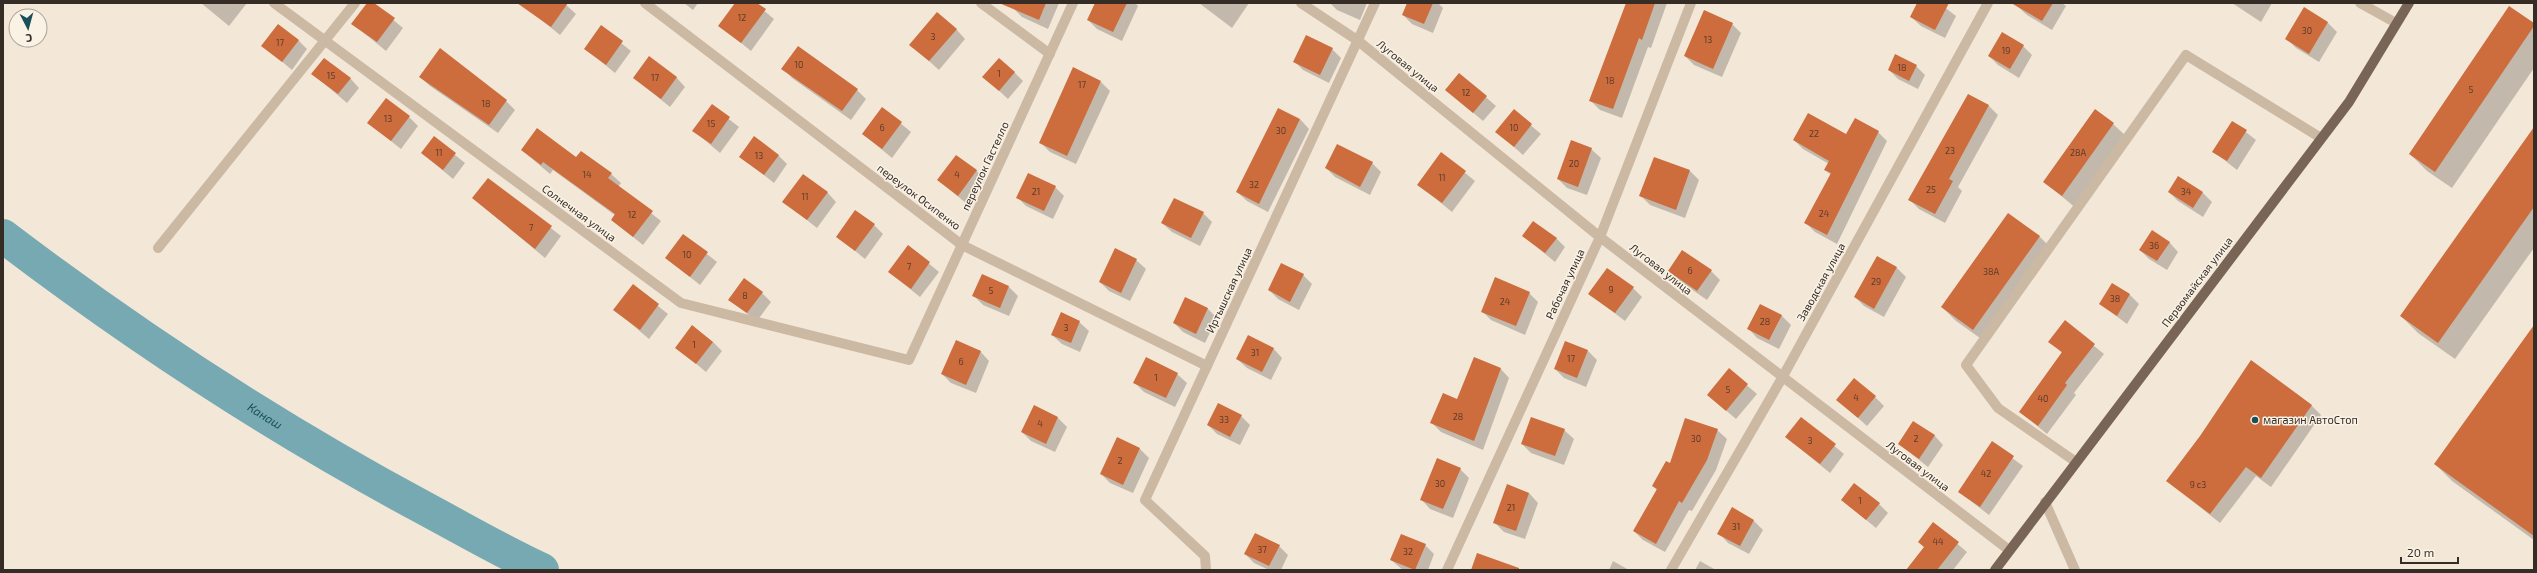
<svg xmlns="http://www.w3.org/2000/svg" width="2537" height="573" viewBox="0 0 2537 573" font-family="'Exo 2',sans-serif">
  <style>
    .shadow { fill: #0003 }
    .lines { fill: none; stroke-linecap: round; stroke-linejoin: round }
    .river { stroke: #76a9b1; stroke-width: 34 }
    .building { fill: #cd6c3c }
    .minor { stroke: #cbb9a4; stroke-width: 10 }
    .major { stroke: #796556; stroke-width: 10 }
    .poi-dot { fill: #194f59; stroke: #faf2e5; stroke-width: 1.5 }
    .labels { text-anchor: middle; stroke-width: 3; stroke-linejoin: round; paint-order: stroke }
    .number-label { font-size: 9px; fill: #5c3c2c }
    .street-label { font-size: 11px; fill: #362c26; stroke: #faf2e5 }
    .poi-label { font-size: 11px; fill: #362c26; stroke: #faf2e5; text-anchor: start }
    .water-label { font-size: 12px; font-style: italic; fill: #194f59; stroke: #faf2e5 }
  </style>
  <rect width="100%" height="100%" fill="#f3e8d8"/>
  <g class="shadow">
    <path d="M201,3h46l-18,23z"/>
    <path d="M368,3h5l30,25 -17,23 -33,-27z"/>
    <path d="M534,3h30l12,11 -16,21 -31,-25z"/>
    <path d="M684,3h14l-5,7z"/>
    <path d="M737,3h18l19,16 -23,32 -31,-25z"/>
    <path d="M1015,3h44l-11,26 -26,-12 -9,-9z"/>
    <path d="M1096,3h39l3,3 -16,35 -25,-12 -9,-9z"/>
    <path d="M1199,3h50l-17,25z"/>
    <path d="M1330,3h37l-7,17 -23,-10z"/>
    <path d="M1408,3h30l5,5 -10,25 -21,-9 -9,-9z"/>
    <path d="M1629,3h38l-16,45 -3,-1 -26,71 -22,-8 -9,-9z"/>
    <path d="M1918,3h21l17,13 -11,22 -24,-12 -10,-9z"/>
    <path d="M2019,3h43l4,3 -14,24 -25,-15 -10,-9z"/>
    <path d="M2232,3h40l-11,19z"/>
    <path d="M2305,9l23,14 9,9 -18,30 -23,-14 -9,-9z"/>
    <path d="M1732,24l9,9 -19,44 -28,-12 -9,-9z"/>
    <path d="M2534,24v44l-82,120 -25,-17 -17,-17z"/>
    <path d="M601,27l30,24 -16,22 -29,-24z"/>
    <path d="M956,29l9,10 -26,31 -28,-25z"/>
    <path d="M2003,34l20,12 9,9 -13,23 -21,-13 -9,-9z"/>
    <path d="M298,40l9,9 -15,21 -30,-25z"/>
    <path d="M798,48l59,42 9,9 -15,21 -59,-42 -9,-10z"/>
    <path d="M1332,49l9,9 -12,25 -26,-13 -9,-9z"/>
    <path d="M1916,66l9,9 -7,14 -20,-10 -9,-9z"/>
    <path d="M1014,72l9,9 -15,18 -24,-22z"/>
    <path d="M313,74l37,4 9,10 -12,15z"/>
    <path d="M1459,74l37,32 -13,15 -37,-31z"/>
    <path d="M420,77l86,24 9,9 -17,23 -68,-47z"/>
    <path d="M676,77l9,10 -15,20 -36,-29z"/>
    <path d="M1101,82l9,9 -34,73 -26,-12 -9,-9z"/>
    <path d="M1968,95l21,11 9,9 -40,72 4,4 -17,32 -26,-14 -9,-9z"/>
    <path d="M712,106l27,21 -19,26 -26,-22z"/>
    <path d="M882,108l29,24 -19,26 -29,-24z"/>
    <path d="M1514,111l27,23 -18,21 -26,-23z"/>
    <path d="M409,117l9,9 -17,23 -33,-26z"/>
    <path d="M1300,119l9,10 -41,83 -21,-11 -10,-9z"/>
    <path d="M2233,122l23,18 -19,30 -23,-18z"/>
    <path d="M2113,124l14,13 -51,71 -32,-26z"/>
    <path d="M2534,129v119l-79,111 -37,-26 -17,-17z"/>
    <path d="M1878,132l9,9 -50,103 -22,-12 -9,-9 25,-48 -6,-5 4,-6 -26,-15 -9,-9z"/>
    <path d="M434,138l31,25 -12,16 -31,-26z"/>
    <path d="M1591,149l10,9 -14,37 -20,-7 -9,-9z"/>
    <path d="M522,150l55,9 5,-7 29,22 10,9 -3,4 43,34 -18,24 -31,-25 4,-4 -63,-46 -3,4z"/>
    <path d="M1442,154l33,27 -23,31 -33,-27z"/>
    <path d="M778,155l9,9 -13,19 -34,-27z"/>
    <path d="M1655,158l35,13 9,9 -14,38 -35,-13 -9,-9z"/>
    <path d="M1372,163l9,9 -11,23 -35,-18 -9,-9z"/>
    <path d="M976,170l9,10 -18,24 -29,-24z"/>
    <path d="M2178,178l25,15 9,9 -9,15 -25,-16 -9,-9z"/>
    <path d="M488,179l73,57 -16,22 -72,-60z"/>
    <path d="M1055,187l9,9 -11,23 -27,-13 -9,-9z"/>
    <path d="M827,192l9,10 -19,26 -33,-26z"/>
    <path d="M1203,213l9,9 -12,24 -28,-14 -10,-9z"/>
    <path d="M2009,215l31,22 13,13 -66,93 -31,-22 -14,-14z"/>
    <path d="M874,225l9,9 -18,25 -28,-23z"/>
    <path d="M683,235l34,27 -17,23 -34,-27z"/>
    <path d="M1523,236l33,2 9,9 -10,15z"/>
    <path d="M2169,242l9,10 -11,18 -18,-11 -9,-9z"/>
    <path d="M908,246l31,26 -19,25 -31,-25z"/>
    <path d="M1877,257l20,11 9,9 -22,40 -20,-11 -9,-9z"/>
    <path d="M1136,260l10,9 -16,32 -21,-10 -9,-9z"/>
    <path d="M1669,271h42l9,9 -13,20 -29,-20z"/>
    <path d="M1303,275l9,9 -13,26 -21,-11 -9,-9z"/>
    <path d="M982,276l27,11 9,9 -9,20 -26,-11 -9,-9z"/>
    <path d="M2113,285l17,10 9,9 -12,20 -27,-20z"/>
    <path d="M633,286l35,28 -19,25 -34,-29z"/>
    <path d="M1633,288l9,9 -17,24 -36,-27z"/>
    <path d="M762,293l9,9 -14,19 -28,-21z"/>
    <path d="M1529,293l9,9 -13,33 -34,-15 -9,-9z"/>
    <path d="M1186,298l22,11 9,9 -12,25 -22,-11 -9,-9z"/>
    <path d="M1760,305l22,11 9,9 -12,24 -22,-11 -9,-10z"/>
    <path d="M1079,322l10,9 -9,21 -18,-8 -10,-9z"/>
    <path d="M2065,322l39,32 -30,39 2,2 -29,39 -27,-22 42,-59 -12,-11z"/>
    <path d="M2534,326v214l-82,-59 -17,-17z"/>
    <path d="M713,342l9,9 -16,21 -30,-25z"/>
    <path d="M1566,342l22,9 9,9 -11,27 -22,-9 -9,-9z"/>
    <path d="M1273,348l9,10 -11,22 -24,-12 -10,-9z"/>
    <path d="M980,351l9,10 -13,32 -25,-10 -9,-9z"/>
    <path d="M1500,368l9,10 -26,72 -42,-18 -9,-9z"/>
    <path d="M1729,370l28,24 -21,25 -28,-24z"/>
    <path d="M1177,374l10,9 -12,24 -31,-15 -9,-9z"/>
    <path d="M1875,397l9,9 -17,20 -29,-26z"/>
    <path d="M2311,405l10,10 -50,72 -15,-11 -36,47 -53,-42z"/>
    <path d="M1034,406l24,12 9,9 -12,25 -24,-11 -9,-9z"/>
    <path d="M1241,416l9,9 -10,20 -23,-11 -9,-9z"/>
    <path d="M1801,418l43,36 -14,19 -44,-36z"/>
    <path d="M1564,430l10,9 -10,26 -33,-12 -9,-9z"/>
    <path d="M1717,430l10,9 -11,31 -24,41 -3,-1 -24,42 -22,-12 -9,-9 23,-41 -4,-4 18,-22z"/>
    <path d="M1934,435l9,10 -15,22 -29,-23z"/>
    <path d="M1118,438l22,11 9,9 -16,35 -23,-10 -9,-9z"/>
    <path d="M1992,443l31,23 -34,49 -30,-23z"/>
    <path d="M1460,469l9,9 -16,40 -23,-9 -9,-10z"/>
    <path d="M1508,486l21,7 9,10 -13,36 -21,-7 -10,-10z"/>
    <path d="M1842,500l37,4 9,9 -12,15z"/>
    <path d="M1732,509l22,12 9,9 -14,24 -21,-11 -9,-10z"/>
    <path d="M1933,523l34,29 -14,18h-46l18,-23z"/>
    <path d="M1425,545l9,9 -6,16h-25l-12,-10z"/>
    <path d="M1279,546l9,9 -7,15h-12l-15,-7 -9,-9z"/>
    <path d="M1613,561l16,9h-20z"/>
    <path d="M1700,561l16,9h-21z"/>
  </g>
  <g class="lines">
    <path class="river" id="s1" d="M3,236c134,102 275,194 423,273 39,21 77,43 116,61"/>
  </g>
  <g class="building">
    <path d="M367,3h7l21,15 -18,24 -26,-18z"/>
    <path d="M517,3h51l-17,24z"/>
    <path d="M735,3h22l9,6 -25,34 -23,-17z"/>
    <path d="M999,3h47l-7,17z"/>
    <path d="M1095,3h32l-14,29 -26,-12z"/>
    <path d="M1407,3h26l-9,21 -22,-9z"/>
    <path d="M1626,3h29l-13,37 -3,-2 -26,71 -24,-8z"/>
    <path d="M1917,3h32l-14,27 -25,-13z"/>
    <path d="M2011,3h42l-11,18z"/>
    <path d="M2509,6l25,17v3l-99,146 -26,-18z"/>
    <path d="M2304,7l24,15 -19,32 -24,-15z"/>
    <path d="M1704,10l29,13 -20,46 -29,-13z"/>
    <path d="M937,12l20,17 -28,32 -20,-16z"/>
    <path d="M278,24l21,16 -17,22 -21,-16z"/>
    <path d="M601,25l22,16 -17,24 -22,-16z"/>
    <path d="M2002,32l22,13 -14,24 -22,-13z"/>
    <path d="M1306,35l27,13 -13,27 -27,-13z"/>
    <path d="M798,46l60,43 -16,22 -61,-42z"/>
    <path d="M440,48l67,52 -18,25 -70,-48z"/>
    <path d="M1895,54l22,11 -8,16 -21,-11z"/>
    <path d="M649,56l28,21 -16,22 -28,-21z"/>
    <path d="M324,58l27,20 -13,16 -27,-20z"/>
    <path d="M999,58l16,14 -16,19 -17,-14z"/>
    <path d="M1073,67l28,14 -34,75 -28,-13z"/>
    <path d="M1459,73l28,23 -14,17 -28,-23z"/>
    <path d="M1968,94l21,11 -40,74 4,2 -18,33 -27,-14z"/>
    <path d="M386,98l24,18 -19,25 -24,-18z"/>
    <path d="M712,104l18,13 -19,27 -19,-13z"/>
    <path d="M882,107l20,15 -20,27 -20,-15z"/>
    <path d="M1278,108l22,11 -41,85 -23,-12z"/>
    <path d="M1514,109l18,15 -18,23 -19,-15z"/>
    <path d="M2095,109l19,14 -52,73 -19,-14z"/>
    <path d="M1808,113l38,21 9,-16 24,13 -52,104 -23,-12 27,-50 -7,-3 5,-9 -36,-21z"/>
    <path d="M2232,121l15,9 -20,31 -15,-9z"/>
    <path d="M2534,127v80l-96,136 -38,-27z"/>
    <path d="M537,128l39,29 5,-6 31,22 -4,5 45,33 -20,26 -22,-17 4,-6 -72,-52 -2,3 -20,-15z"/>
    <path d="M434,136l22,17 -13,17 -22,-17z"/>
    <path d="M754,136l25,19 -15,20 -25,-18z"/>
    <path d="M1571,140l21,8 -14,39 -21,-8z"/>
    <path d="M1337,144l36,18 -13,25 -35,-19z"/>
    <path d="M1441,152l25,19 -24,32 -25,-18z"/>
    <path d="M956,155l21,15 -19,26 -21,-16z"/>
    <path d="M1654,157l36,13 -14,40 -37,-14z"/>
    <path d="M1028,173l28,13 -12,25 -28,-13z"/>
    <path d="M803,174l25,18 -21,28 -25,-18z"/>
    <path d="M2178,176l25,16 -10,16 -25,-16z"/>
    <path d="M488,178l64,48 -17,23 -63,-51z"/>
    <path d="M1174,198l30,14 -13,26 -30,-15z"/>
    <path d="M855,210l20,14 -20,27 -19,-14z"/>
    <path d="M2008,213l32,23 -67,94 -32,-23z"/>
    <path d="M1533,221l24,17 -12,15 -23,-17z"/>
    <path d="M2152,230l18,12 -13,19 -18,-11z"/>
    <path d="M683,234l25,18 -18,25 -25,-19z"/>
    <path d="M908,245l22,17 -19,27 -23,-17z"/>
    <path d="M1115,248l22,11 -16,34 -22,-11z"/>
    <path d="M1682,250l30,20 -15,21 -29,-20z"/>
    <path d="M1877,256l20,11 -23,42 -20,-12z"/>
    <path d="M1281,263l23,11 -14,28 -22,-12z"/>
    <path d="M1607,268l27,19 -19,26 -27,-19z"/>
    <path d="M982,274l27,12 -9,22 -28,-12z"/>
    <path d="M1495,277l35,15 -14,34 -35,-14z"/>
    <path d="M744,278l19,14 -16,21 -19,-13z"/>
    <path d="M2112,283l18,11 -13,22 -18,-12z"/>
    <path d="M633,284l26,20 -19,26 -27,-20z"/>
    <path d="M1185,297l23,11 -12,26 -23,-11z"/>
    <path d="M1760,304l22,11 -13,25 -22,-11z"/>
    <path d="M1061,312l19,9 -9,22 -20,-8z"/>
    <path d="M2065,320l30,24 -30,39 2,2 -29,41 -19,-14 43,-60 -14,-10z"/>
    <path d="M692,325l21,17 -17,22 -21,-16z"/>
    <path d="M2534,325v211l-100,-72z"/>
    <path d="M1248,335l26,13 -12,24 -26,-13z"/>
    <path d="M956,340l25,11 -15,34 -25,-11z"/>
    <path d="M1565,341l23,9 -11,28 -23,-9z"/>
    <path d="M1146,357l32,16 -12,25 -33,-15z"/>
    <path d="M1474,357l27,11 -27,73 -44,-18 13,-30 14,6z"/>
    <path d="M2251,360l61,45 -51,73 -15,-11 -36,47 -44,-33 34,-45z"/>
    <path d="M1729,368l19,16 -22,27 -19,-16z"/>
    <path d="M1854,378l22,18 -18,22 -22,-18z"/>
    <path d="M1218,403l24,12 -12,22 -23,-12z"/>
    <path d="M1034,405l24,12 -12,27 -25,-12z"/>
    <path d="M1531,417l34,12 -10,27 -34,-12z"/>
    <path d="M1801,417l35,27 -16,20 -35,-27z"/>
    <path d="M1685,418l33,11 -11,31 -25,43 -3,-2 -23,43 -23,-13 24,-42 -5,-3 14,-25 4,2z"/>
    <path d="M1913,421l22,14 -16,24 -21,-15z"/>
    <path d="M1117,437l23,11 -17,37 -23,-11z"/>
    <path d="M1992,441l22,15 -34,51 -22,-15z"/>
    <path d="M1437,458l24,10 -18,41 -23,-9z"/>
    <path d="M1854,483l26,20 -14,17 -25,-20z"/>
    <path d="M1507,484l22,9 -13,38 -23,-8z"/>
    <path d="M1732,507l22,13 -14,26 -23,-12z"/>
    <path d="M1933,522l26,20 -22,28h-31l18,-23 -6,-5z"/>
    <path d="M1255,533l25,12 -11,21 -25,-12z"/>
    <path d="M1401,534l25,10 -11,26 -25,-10z"/>
    <path d="M1477,553l42,15v2h-48z"/>
  </g>
  <g class="lines">
    <g class="minor">
      <path d="M274,3l407,300 228,57 164,-357"/>
      <path d="M645,3l317,242 245,121"/>
      <path d="M981,3l69,51"/>
      <path d="M1301,3l56,37 243,197 409,313"/>
      <path d="M2360,3l36,20"/>
      <path d="M158,248l197,-245"/>
      <path d="M2076,462l-78,-54 -32,-43 220,-310 135,83"/>
      <path d="M2045,502l30,68"/>
      <path d="M1206,570l-1,-14 -60,-56 230,-497"/>
      <path d="M1447,570l153,-333 91,-234"/>
      <path d="M1671,570l111,-192 206,-375"/>
    </g>
    <path class="major" d="M1995,570l354,-468 60,-99"/>
  </g>
  <circle class="poi-dot" cx="2255" cy="420" r="4"/>
  <g class="labels">
    <g class="number-label">
      <text x="742" y="21">12</text>
      <text x="2307" y="34">30</text>
      <text x="933" y="40">3</text>
      <text x="1708" y="43">13</text>
      <text x="280" y="46">17</text>
      <text x="2006" y="54">19</text>
      <text x="799" y="68">10</text>
      <text x="1902" y="71">18</text>
      <text x="999" y="77">1</text>
      <text x="331" y="79">15</text>
      <text x="655" y="81">17</text>
      <text x="1610" y="84">18</text>
      <text x="1082" y="88">17</text>
      <text x="2471" y="93">5</text>
      <text x="1466" y="96">12</text>
      <text x="486" y="107">18</text>
      <text x="388" y="122">13</text>
      <text x="711" y="127">15</text>
      <text x="882" y="131">6</text>
      <text x="1514" y="131">10</text>
      <text x="1281" y="134">30</text>
      <text x="1814" y="137">22</text>
      <text x="1950" y="154">23</text>
      <text x="439" y="156">11</text>
      <text x="2078" y="156">28А</text>
      <text x="759" y="159">13</text>
      <text x="1574" y="167">20</text>
      <text x="587" y="178">14</text>
      <text x="957" y="178">4</text>
      <text x="1442" y="181">11</text>
      <text x="1254" y="188">32</text>
      <text x="1931" y="193">25</text>
      <text x="1036" y="195">21</text>
      <text x="2186" y="195">34</text>
      <text x="805" y="200">11</text>
      <text x="1824" y="217">24</text>
      <text x="632" y="218">12</text>
      <text x="531" y="231">7</text>
      <text x="2154" y="249">36</text>
      <text x="687" y="258">10</text>
      <text x="909" y="270">7</text>
      <text x="1690" y="274">6</text>
      <text x="1991" y="275">38А</text>
      <text x="1876" y="285">29</text>
      <text x="1611" y="293">9</text>
      <text x="991" y="294">5</text>
      <text x="745" y="299">8</text>
      <text x="2115" y="302">38</text>
      <text x="1505" y="305">24</text>
      <text x="1765" y="325">28</text>
      <text x="1066" y="331">3</text>
      <text x="694" y="348">1</text>
      <text x="1255" y="356">31</text>
      <text x="1571" y="362">17</text>
      <text x="961" y="365">6</text>
      <text x="1156" y="381">1</text>
      <text x="1728" y="393">5</text>
      <text x="1856" y="401">4</text>
      <text x="2043" y="402">40</text>
      <text x="1458" y="420">28</text>
      <text x="1224" y="423">33</text>
      <text x="1040" y="427">4</text>
      <text x="1696" y="442">30</text>
      <text x="1916" y="442">2</text>
      <text x="1810" y="444">3</text>
      <text x="1120" y="464">2</text>
      <text x="1986" y="477">42</text>
      <text x="1440" y="487">30</text>
      <text x="2198" y="488">9 с3</text>
      <text x="1860" y="504">1</text>
      <text x="1511" y="511">21</text>
      <text x="1736" y="530">31</text>
      <text x="1938" y="545">44</text>
      <text x="1262" y="553">37</text>
      <text x="1408" y="555">32</text>
    </g>
    <g class="street-label">
      <text transform="translate(1408 66) rotate(39)" y="4">Луговая улица</text>
      <text transform="translate(985 166) rotate(-65)" y="4">переулок Гастелло</text>
      <text transform="translate(919 197) rotate(37)" y="4">переулок Осипенко</text>
      <text transform="translate(579 213) rotate(36)" y="4">Солнечная улица</text>
      <text transform="translate(1661 269) rotate(38)" y="4">Луговая улица</text>
      <text transform="translate(1821 282) rotate(-61)" y="4">Заводская улица</text>
      <text transform="translate(2197 282) rotate(-53)" y="4">Первомайская улица</text>
      <text transform="translate(1565 284) rotate(-65)" y="4">Рабочая улица</text>
      <text transform="translate(1229 290) rotate(-65)" y="4">Иртышская улица</text>
      <text transform="translate(1918 466) rotate(37)" y="4">Луговая улица</text>
    </g>
    <g class="poi-label">
      <text x="2263" y="424">магазин АвтоСтоп</text>
    </g>
    <g class="water-label">
      <text dy="4" stroke="none"><textPath href="#s1" startOffset="318">Канаш</textPath></text>
    </g>
  </g>
  <rect width="2537" height="573" fill="none" stroke="#362c26" stroke-width="8"/>
  <g transform="translate(28 28) rotate(174)"><circle r="19" fill="#faf2e5" stroke="#aca399"/>
  <path d="M0-3L7 15L0 10L-7 15Z" fill="#194f59"/>
  <text y="-6" font-size="11" font-weight="bold" text-anchor="middle" fill="#362c26">С</text>
  </g>
  <path d="M2401 557v6h57v-6" fill="none" stroke="#362c26" stroke-width="2"/>
  <text x="2407" y="557" font-size="12" fill="#362c26" stroke="#faf2e5" stroke-width="3" paint-order="stroke">20 m</text>
</svg>
